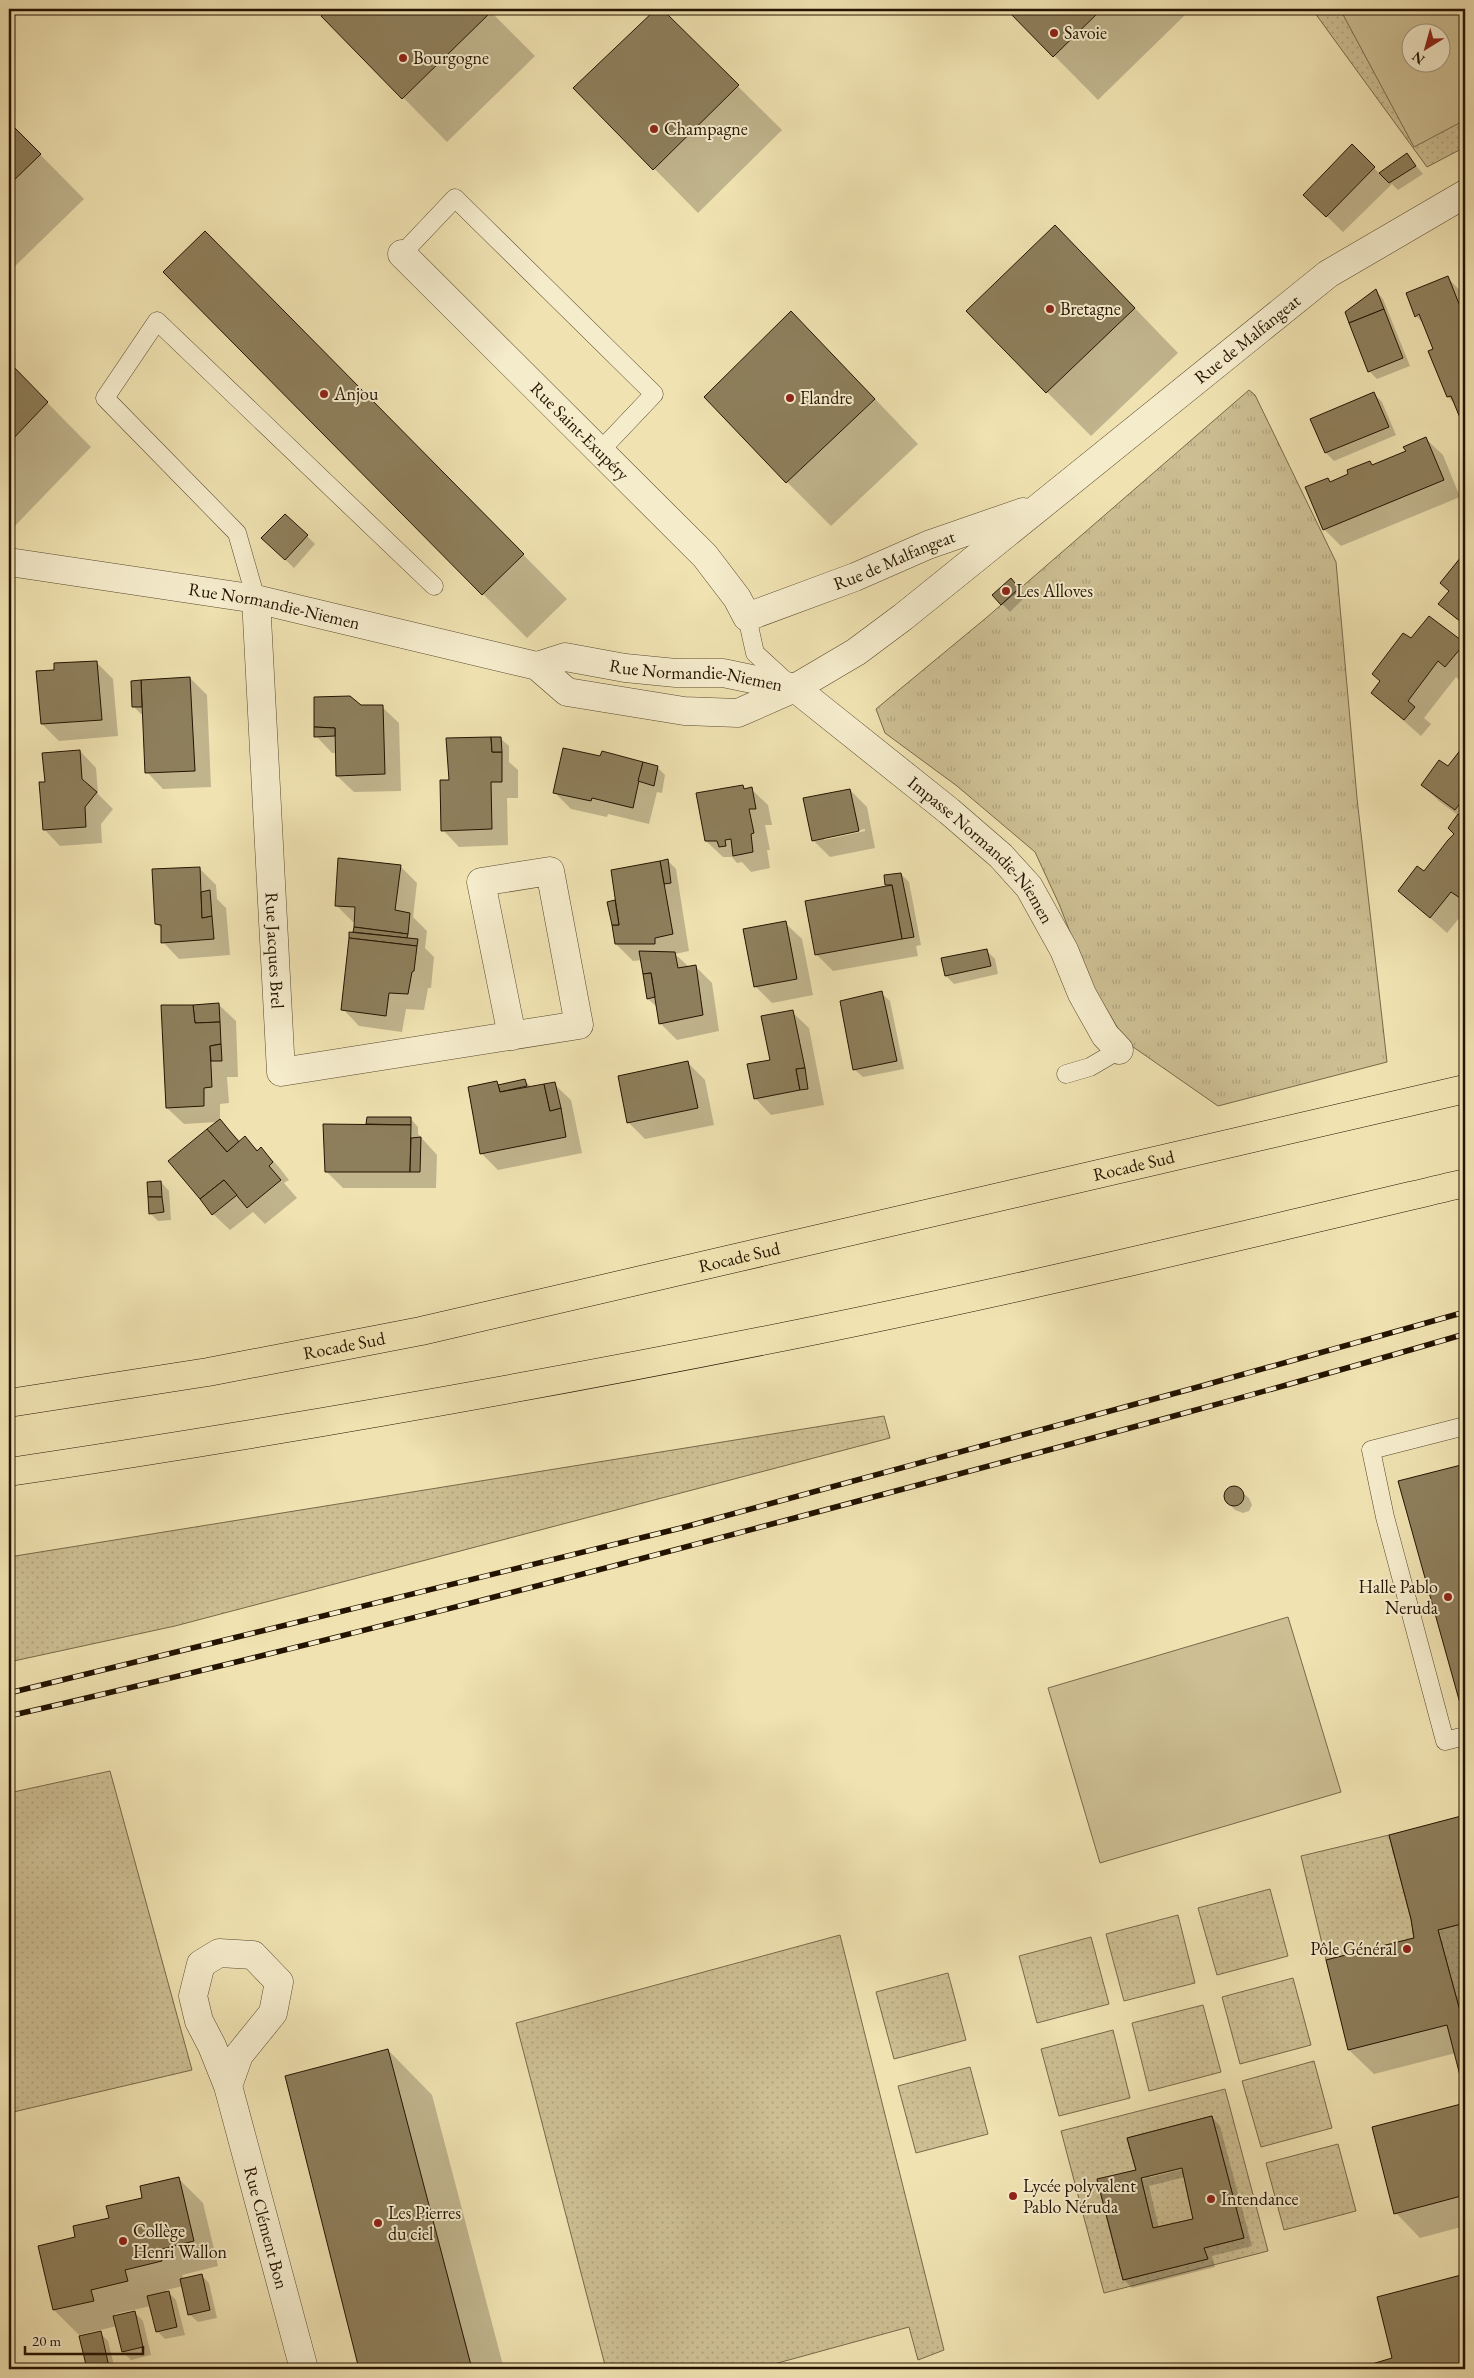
<svg xmlns="http://www.w3.org/2000/svg" width="1474" height="2378" viewBox="0 0 1474 2378" font-family="'EB Garamond',serif">
  <style>
    .grass { fill: url(#grass-dots); stroke: #78694a; fill-rule: evenodd }
    .park { fill: url(#park-tufts); stroke: #78694a }
    .pitch { fill: #cdbf93; stroke: #78694a; fill-rule: evenodd }
    .shadow { fill: #0003; fill-rule: evenodd }
    .building { fill: #8e7f5c; stroke: #241300; fill-rule: evenodd }
    .lines { fill: none; stroke-linecap: round; stroke-linejoin: round }
    .lane-casing { stroke: #57472c; stroke-width: 19 }
    .street-casing { stroke: #57472c; stroke-width: 29 }
    .highway-casing { stroke: #241300; stroke-width: 29 }
    .lane { stroke: #f5eccc; stroke-width: 18 }
    .street { stroke: #f5eccc; stroke-width: 28 }
    .highway { stroke: #f0e2b1; stroke-width: 28 }
    .rail-casing { stroke: #241300; stroke-width: 5.5 }
    .rail { stroke: #f5eccc; stroke-width: 4; stroke-dasharray: 11; stroke-linecap: butt }
    .poi-dot { fill: #8f2418; stroke: #f5eccc; stroke-width: 2 }
    .labels { text-anchor: middle; stroke-width: 4; stroke-linejoin: round; paint-order: stroke }
    .poi-label { font-size: 18px; fill: #241300; stroke: #f5eccc; text-anchor: start }
    .street-label { font-size: 18px; fill: #241300; stroke: #f5eccc }
  </style>
  <defs>
    <pattern id="grass-dots" width="8" height="8" patternUnits="userSpaceOnUse" patternTransform="scale(1.25)"><rect width="8" height="8" fill="#cdbf93"/><path d="M2 2h.1M6 6h.1" fill="none" stroke="#b0a37d" stroke-width="1.8" stroke-linecap="round"/></pattern>
    <pattern id="park-tufts" width="24" height="20" patternUnits="userSpaceOnUse" patternTransform="scale(1.25)"><rect width="24" height="20" fill="#cdbf93"/><path d="M3 7l-1-3M5 7V3M7 7l1-3M15 17l-1-3M17 17v-4M19 17l1-3" fill="none" stroke="#b0a37d"/></pattern>
  </defs>
  <rect width="100%" height="100%" fill="#f0e2b1"/>
  <filter id="stains"><feTurbulence type="fractalNoise" baseFrequency=".004" numOctaves="4"/><feColorMatrix values="0 0 0 0 .2 0 0 0 0 .09 0 0 0 0 .02 0 0 0 .5 -.17"/></filter>
  <radialGradient id="worn" r=".72"><stop offset=".6" stop-color="#630" stop-opacity="0"/><stop offset="1" stop-color="#630" stop-opacity=".3"/></radialGradient>
  <g class="grass">
    <path d="M1312,9h153v138l-38,20zM1412,32h30v30h-30z"/>
    <path d="M884,1416l6,22 -715,188 -166,36v-105z"/>
    <path d="M110,1771l82,299 -183,43v-320z"/>
    <path d="M1389,1835l22,84 3,19 -88,22 -25,-104z"/>
    <path d="M1270,1889l18,67 -71,19 -19,-67z"/>
    <path d="M1178,1915l17,68 -71,18 -18,-67z"/>
    <path d="M1465,1923v87l-5,1 -22,-81z"/>
    <path d="M840,1935l104,415 -26,10 -9,-33 -153,42h-150l-90,-346z"/>
    <path d="M1091,1937l18,67 -72,19 -18,-67z"/>
    <path d="M948,1973l18,67 -72,19 -18,-67z"/>
    <path d="M1293,1978l18,67 -71,19 -18,-67z"/>
    <path d="M1203,2005l18,67 -72,19 -17,-68z"/>
    <path d="M1113,2030l17,68 -71,18 -18,-67z"/>
    <path d="M1314,2061l18,67 -71,19 -19,-66z"/>
    <path d="M970,2067l18,67 -72,19 -18,-67z"/>
    <path d="M1225,2089l43,162 -164,42 -43,-162zM1212,2116l32,122 -40,10 3,11 -84,21 -26,-100 39,-10 -9,-32z"/>
    <path d="M1338,2144l18,67 -72,19 -18,-67z"/>
    <path d="M1182,2168l11,51 -40,9 -12,-50z"/>
  </g>
  <path class="park" d="M1249,390l6,5 81,167 21,236 30,264 -169,44 -92,-64 -38,-64 -29,-74 -24,-52 -78,-66 -72,-53 -9,-24 110,-91z"/>
  <g class="pitch">
    <path d="M1340,9h125v111l-51,27zM1412,32h30v30h-30z"/>
    <path d="M1288,1617l53,175 -241,71 -52,-175z"/>
  </g>
  <g class="shadow">
    <path d="M331,9h157l47,47 -88,86 -124,-126z"/>
    <path d="M658,9h2l122,121 -84,83 -123,-125z"/>
    <path d="M1008,9h170l7,6 -87,85z"/>
    <path d="M9,123l75,76 -75,73z"/>
    <path d="M1352,146l28,28 27,-19 16,19 -25,16 -6,-6 -49,48 -38,-37z"/>
    <path d="M1099,271l79,82 -87,83 -44,-44z"/>
    <path d="M249,277l318,322 -40,39 -44,-44z"/>
    <path d="M1448,278l17,18v132l-9,-23 -8,-8 -23,-72 -9,-9z"/>
    <path d="M1376,291l7,8 27,67 -33,13 -8,-8z"/>
    <path d="M835,357l83,87 -87,82 -44,-44z"/>
    <path d="M9,364l82,83 -82,85z"/>
    <path d="M1374,394l8,8 14,33 -62,26 -8,-8 -14,-34z"/>
    <path d="M1426,439l17,16 17,42 -119,49 -17,-17 4,-49 3,3 76,-31z"/>
    <path d="M307,536l8,8 -21,24 -23,-22z"/>
    <path d="M1465,554v69l-8,-7v4l8,7 -8,-7 -17,-16 10,-13 -8,-8z"/>
    <path d="M1011,580l15,16 -16,16 -8,-8z"/>
    <path d="M1412,640l53,6v33l-3,4 -6,-6 -32,41 7,6 -10,12 -49,-43z"/>
    <path d="M96,662l17,17 5,57 -59,5 -17,-17 13,-53z"/>
    <path d="M190,678l17,17 4,92 -48,2 -16,-17 -3,-58h-3l-8,-8 -1,-24z"/>
    <path d="M361,707h21l17,16 2,68 -47,1 -17,-16v-23h-5l-16,-17z"/>
    <path d="M500,738l9,8v16l9,8v28h-11l1,47 -49,2 -16,-17 7,-48z"/>
    <path d="M1465,746v165l-18,22 -47,-42 24,-18 31,-39 4,-18 -20,-15 -17,-16 27,-18z"/>
    <path d="M80,751l16,17 2,26 15,15 -12,15 1,19 -42,3 -16,-17 2,-46z"/>
    <path d="M657,767l8,8 -3,18 -5,-1 -8,32 -41,-10 -1,3 -36,-8 -17,-17z"/>
    <path d="M743,786l3,4 5,-1 17,16 4,20h-7l5,25h-3l3,18 -19,4 -9,-10 -5,1 -5,-6h-9l-17,-16z"/>
    <path d="M850,790l17,17 8,41 -45,9 -17,-17zM865,829v2l-41,9v-3z"/>
    <path d="M668,861l8,8 13,82 -14,3 14,13 6,-1 17,17 7,48 -42,9 -17,-17 -2,-15 -10,-9 -6,-39 -9,1 -17,-17 -1,-43 2,2z"/>
    <path d="M400,866l17,17 -4,34 14,14 -2,17 9,9 -3,31h-3l-4,22 -18,-1 -4,23 -43,-6 -16,-17 12,-87h-2l-17,-17z"/>
    <path d="M199,868l17,17 1,14 9,9 4,47 -51,4 -16,-17 -1,-13 -6,-6z"/>
    <path d="M901,874l8,8 12,63 -5,1 2,10 -85,15 -17,-17 72,-67 -2,-2z"/>
    <path d="M785,923l17,16 11,56 -41,8 -17,-17z"/>
    <path d="M987,951l8,8 3,15 -44,10 -8,-8z"/>
    <path d="M881,993l9,8 14,68 -41,8 -9,-8z"/>
    <path d="M219,1005l17,16 2,56h-11l2,26 -9,1v17l21,21 4,-4 14,13 2,-2 17,17 11,14 -5,3 13,15 -32,26 -12,-12 -23,18 -17,-16 4,-92 -33,2 -17,-16z"/>
    <path d="M792,1012l17,16 15,77 -53,10 -16,-17z"/>
    <path d="M688,1063l17,17 9,45 -69,14 -17,-17z"/>
    <path d="M525,1081l6,6 23,-3 17,16 11,53 -84,17 -17,-17 16,-70 3,3z"/>
    <path d="M410,1118l8,9v7l19,21 -1,33h-93l-17,-17 43,-45 -2,-2z"/>
    <path d="M161,1182l8,9 2,29 -13,1 -8,-8z"/>
    <path d="M1465,1465v250l-65,-233z"/>
    <path d="M1234,1486l15,12 3,7 -3,6 -6,2 -8,-3 -8,-8 -2,-7 3,-6z"/>
    <path d="M1465,1816v138l-3,1 3,11v124l-9,-37 -82,21 -25,-24 -21,-89 88,-22 -3,-20 -23,-83z"/>
    <path d="M388,2050l44,45 72,274h-144l-74,-292z"/>
    <path d="M1465,2104v122l-45,12 -24,-25 -23,-85z"/>
    <path d="M1212,2117l8,9 32,120 -40,10 3,11 -83,21 -8,-8 -25,-100 38,-9zM1187,2166l1,2 -45,11v-3zM1185,2177l10,43 -36,8 -10,-42z"/>
    <path d="M178,2178l25,25 15,63 -36,9 2,4 17,-4 8,8 8,35 -19,4 -9,-8 -6,-28 -17,4 10,10 9,35 -20,4 -8,-8 -6,-25 -36,8 1,3 19,-4 8,8 8,34 -20,5 -8,-8 -6,-26 -38,9 -25,-25 -14,-63 37,-9z"/>
    <path d="M1465,2276v93h-106l35,-10 -16,-61z"/>
    <path d="M100,2333l8,8 7,28h-27l-8,-32z"/>
  </g>
  <g class="building">
    <path d="M329,9h161l2,2 -90,88 -81,-83z"/>
    <path d="M656,9h6l77,76 -86,85 -80,-82z"/>
    <path d="M1006,9h96l-49,48z"/>
    <path d="M9,122l32,32 -32,31z"/>
    <path d="M1352,144l23,23 -49,50 -23,-22z"/>
    <path d="M1407,153l9,13 -27,17 -10,-10z"/>
    <path d="M1055,225l80,83 -89,85 -80,-82z"/>
    <path d="M205,231l319,323 -42,41 -319,-323z"/>
    <path d="M1448,276l17,43v126l-5,-14 5,-1 -14,-34 -4,1 -19,-46 5,-2 -14,-35 -4,3 -9,-24z"/>
    <path d="M1376,289l8,20 -35,14 -4,-11z"/>
    <path d="M1384,309l19,49 -35,14 -19,-49z"/>
    <path d="M791,311l84,88 -89,84 -82,-86z"/>
    <path d="M9,362l39,40 -39,41z"/>
    <path d="M1374,392l15,35 -64,26 -15,-34z"/>
    <path d="M1426,437l18,43 -121,50 -18,-43 23,-9 2,4 18,-8 -1,-4 23,-9 2,4 34,-14 -3,-4z"/>
    <path d="M285,514l23,21 -23,25 -24,-22z"/>
    <path d="M1465,552v73l-27,-21 11,-13 -9,-8z"/>
    <path d="M1011,578l8,10 -18,17 -9,-10z"/>
    <path d="M1429,616l36,27 -20,24 -7,-6 -30,40 7,6 -11,13 -33,-27 9,-12 -8,-7 31,-41 8,5z"/>
    <path d="M97,661l5,59 -61,4 -5,-53 18,-1v-7z"/>
    <path d="M190,677l5,94 -50,2 -4,-93z"/>
    <path d="M141,680l1,27h-10l-1,-26z"/>
    <path d="M350,696l11,9h22l2,69 -49,2 -1,-48 -21,-1v-30z"/>
    <path d="M314,727l21,1v8l-21,1z"/>
    <path d="M491,737l1,15h10v30h-11l1,47 -51,2 -1,-51h9l-3,-42z"/>
    <path d="M491,737h10l1,15h-10z"/>
    <path d="M1465,744v53l-10,13 -34,-25 18,-25 9,6z"/>
    <path d="M563,748l37,8 2,-5 41,11 -10,46 -41,-10 -1,3 -38,-8z"/>
    <path d="M80,750l2,29 15,13 -12,15 1,20 -43,3 -4,-48h6l-3,-29z"/>
    <path d="M643,762l15,4 -4,20 -16,-5z"/>
    <path d="M743,785l1,4 8,-2 4,22h-7l5,24 -3,1 2,18 -20,4 -2,-17 -6,1 1,6 -7,1 -2,-6h-12l-9,-48z"/>
    <path d="M850,789l9,42 -47,10 -9,-43z"/>
    <path d="M1458,814l7,5v72l-5,7 -9,-6 -21,26 -32,-27 19,-25 7,5 24,-31 6,-6 -6,-6z"/>
    <path d="M338,858l63,7 -6,45 15,3 -2,21 -54,-7 1,-20 -20,-1z"/>
    <path d="M668,859l3,24 -7,1 -4,-23z"/>
    <path d="M660,861l13,73 -18,4v6h-40l-3,-19h7l-8,-55z"/>
    <path d="M200,867l2,51 10,-2 2,23 -53,4v-18l-6,-1 -3,-55z"/>
    <path d="M901,873l13,64 -12,2 -10,-54h-7l-1,-10z"/>
    <path d="M892,885l10,54 -87,16 -10,-54z"/>
    <path d="M210,890l2,26 -10,2 -1,-26z"/>
    <path d="M615,900l4,25h-7l-5,-23z"/>
    <path d="M786,921l11,58 -43,8 -11,-58z"/>
    <path d="M354,927l54,7 -1,4 -54,-6z"/>
    <path d="M349,932l69,7 -1,7 -68,-8z"/>
    <path d="M349,938l68,8 -3,25 -2,1 -4,22 -19,-1 -3,23 -45,-6z"/>
    <path d="M987,949l4,17 -46,10 -4,-18z"/>
    <path d="M639,951l36,1 3,16 18,-3 7,50 -44,9 -8,-51 -8,1z"/>
    <path d="M651,973l4,24 -8,2 -4,-25z"/>
    <path d="M882,991l15,70 -44,9 -13,-69z"/>
    <path d="M219,1003l1,19 -25,1 -2,-18z"/>
    <path d="M161,1005h32l2,18 25,-1 1,22 -11,2 2,41 -8,1v18l-38,2z"/>
    <path d="M793,1010l12,58 -9,1 4,21 -46,9 -7,-35 23,-4 -9,-44z"/>
    <path d="M221,1044l1,17h-11l-1,-15z"/>
    <path d="M688,1061l10,47 -71,15 -9,-47z"/>
    <path d="M805,1068l3,21 -8,1 -4,-21z"/>
    <path d="M525,1079l2,7 -27,6 -2,-7z"/>
    <path d="M497,1081l3,11 44,-8 6,27 11,-3 5,29 -86,17 -12,-67z"/>
    <path d="M555,1082l6,26 -11,3 -6,-27z"/>
    <path d="M367,1117h44v8l-45,-1z"/>
    <path d="M220,1119l19,23 -12,10 -20,-23z"/>
    <path d="M323,1124l88,1 -1,47h-85z"/>
    <path d="M207,1129l20,23 18,-16 12,15 4,-4 12,15 -4,4 12,14 -34,28 -23,-28 -24,19 -32,-38z"/>
    <path d="M421,1137l-1,35h-10l1,-34z"/>
    <path d="M224,1180l13,15 -25,20 -12,-16z"/>
    <path d="M161,1181l1,16h-14l-1,-15z"/>
    <path d="M148,1197h14l2,15 -15,2z"/>
    <path d="M1465,1464v249l-2,1 -65,-233z"/>
    <circle cx="1234" cy="1496" r="10"/>
    <path d="M1465,1815v108l-27,7 22,81 5,-1v85l-18,-70 -99,25 -22,-90 88,-22 -3,-19 -22,-84z"/>
    <path d="M388,2049l84,320h-113l-74,-293z"/>
    <path d="M1465,2103v92l-71,19 -22,-87z"/>
    <path d="M1212,2116l32,122 -40,10 4,11 -85,21 -26,-101 39,-9 -9,-32zM1182,2168l11,51 -40,9 -12,-50z"/>
    <path d="M179,2177l15,64 -36,9 4,11 -37,9 3,11 -37,9 3,11 -41,9 -15,-64 37,-9 -2,-11 36,-8 -3,-12 36,-8 -2,-12z"/>
    <path d="M202,2274l8,36 -22,5 -8,-36z"/>
    <path d="M1465,2274v95h-110l37,-11 -15,-61z"/>
    <path d="M169,2291l8,36 -21,5 -9,-36z"/>
    <path d="M135,2311l8,36 -21,5 -9,-36z"/>
    <path d="M101,2331l8,36 -22,2 -8,-33z"/>
  </g>
  <g class="lines">
    <g class="lane-casing">
      <g id="lane">
        <path d="M402,254l53,-56 199,196 -54,57"/>
        <path d="M256,599l-19,-66 -132,-135 52,-77 277,265"/>
        <path d="M747,617l8,36 35,32"/>
        <path d="M1066,1074l24,-7 29,-17"/>
        <path d="M1465,1426l-94,24 14,67 60,224 20,-5"/>
      </g>
    </g>
    <g class="street-casing">
      <g id="street">
        <path id="s1" d="M402,254l303,302 32,42 10,19 108,-40 73,-32 95,-33"/>
        <path id="s2" d="M9,562l247,37 281,67 30,26 117,19 54,2 57,-25 61,-36 47,-35 425,-343 137,-80"/>
        <path id="s3" d="M256,599l25,473 298,-47 -29,-154 -69,11 31,154"/>
        <path id="s4" d="M537,666l28,-9 60,11 51,5h47l72,15 154,123 52,45 28,31 35,63 18,44 23,41 14,15"/>
        <path id="s5" d="M228,2086l11,-31 34,-42 6,-31 -26,-27 -34,-2 -18,11 -8,32 6,25 13,25 16,40 76,283"/>
      </g>
    </g>
    <g class="highway-casing">
      <g id="highway">
        <path id="s6" d="M9,1403l199,-31 213,-41 1044,-242"/>
        <path d="M9,1472c270,-40 540,-88 808,-142 217,-44 433,-96 648,-147"/>
      </g>
    </g>
    <use href="#lane" class="lane"/>
    <use href="#street" class="street"/>
    <use href="#highway" class="highway"/>
    <g class="rail-casing">
      <g id="rail">
        <path d="M9,1693l672,-165 517,-141 267,-75"/>
        <path d="M9,1716c305,-70 607,-150 909,-231 183,-49 366,-98 547,-151"/>
      </g>
    </g>
    <use href="#rail" class="rail"/>
  </g>
  <g class="poi-dot">
    <circle cx="1054" cy="33" r="5"/>
    <circle cx="403" cy="58" r="5"/>
    <circle cx="654" cy="129" r="5"/>
    <circle cx="1050" cy="309" r="5"/>
    <circle cx="324" cy="394" r="5"/>
    <circle cx="790" cy="398" r="5"/>
    <circle cx="1006" cy="591" r="5"/>
    <circle cx="1448" cy="1597" r="5"/>
    <circle cx="1407" cy="1949" r="5"/>
    <circle cx="1013" cy="2196" r="5"/>
    <circle cx="1211" cy="2199" r="5"/>
    <circle cx="378" cy="2223" r="5"/>
    <circle cx="123" cy="2241" r="5"/>
  </g>
  <g class="labels">
    <g class="poi-label">
      <text x="1064" y="39">Savoie</text>
      <text x="413" y="64">Bourgogne</text>
      <text x="664" y="135">Champagne</text>
      <text x="1060" y="315">Bretagne</text>
      <text x="334" y="400">Anjou</text>
      <text x="800" y="404">Flandre</text>
      <text x="1016" y="597">Les Alloves</text>
      <text x="1438" y="1593" text-anchor="end">Halle Pablo<tspan x="1438" dy="21">Neruda</tspan></text>
      <text x="1397" y="1955" text-anchor="end">Pôle Général</text>
      <text x="1023" y="2192">Lycée polyvalent<tspan x="1023" dy="21">Pablo Néruda</tspan></text>
      <text x="1221" y="2205">Intendance</text>
      <text x="388" y="2219">Les Pierres<tspan x="388" dy="21">du ciel</tspan></text>
      <text x="133" y="2237">Collège<tspan x="133" dy="21">Henri Wallon</tspan></text>
    </g>
    <g class="street-label">
      <text dy="6" stroke="none"><textPath href="#s2" startOffset="1385">Rue de Malfangeat</textPath></text>
      <text dy="6" stroke="none"><textPath href="#s1" startOffset="251">Rue Saint-Exupéry</textPath></text>
      <text dy="6" stroke="none"><textPath href="#s1" startOffset="660">Rue de Malfangeat</textPath></text>
      <text dy="6" stroke="none"><textPath href="#s2" startOffset="269">Rue Normandie-Niemen</textPath></text>
      <text dy="6" stroke="none"><textPath href="#s4" startOffset="162">Rue Normandie-Niemen</textPath></text>
      <text dy="6" stroke="none"><textPath href="#s4" startOffset="510">Impasse Normandie-Niemen</textPath></text>
      <text dy="6" stroke="none"><textPath href="#s3" startOffset="352">Rue Jacques Brel</textPath></text>
      <text dy="6" stroke="none"><textPath href="#s6" startOffset="1150">Rocade Sud</textPath></text>
      <text dy="6" stroke="none"><textPath href="#s6" startOffset="745">Rocade Sud</textPath></text>
      <text dy="6" stroke="none"><textPath href="#s6" startOffset="340">Rocade Sud</textPath></text>
      <text dy="6" stroke="none"><textPath href="#s5" startOffset="488">Rue Clément Bon</textPath></text>
    </g>
  </g>
  <rect width="1474" height="2378" fill="none" stroke="#f0e2b1" stroke-width="30"/>
  <rect x="10" y="10" width="1454" height="2358" fill="none" stroke="#241300" stroke-width="2.5"/>
  <rect x="15" y="15" width="1444" height="2348" fill="none" stroke="#241300"/>
  <g transform="translate(1426 48) rotate(217)"><circle r="24" fill="#f5eccc" stroke="#a1957a"/>
  <path d="M0-4L9 19L0 12L-9 19Z" fill="#8f2418"/>
  <text y="-8" font-size="14" font-weight="bold" text-anchor="middle" fill="#241300">N</text>
  </g>
  <path d="M25 2346v8h118v-8" fill="none" stroke="#241300" stroke-width="2.5"/>
  <text x="32" y="2346" font-size="15" fill="#241300" stroke="#f5eccc" stroke-width="4" paint-order="stroke">20 m</text>
  <rect width="100%" height="100%" filter="url(#stains)"/>
  <rect width="100%" height="100%" fill="url(#worn)"/>
</svg>
